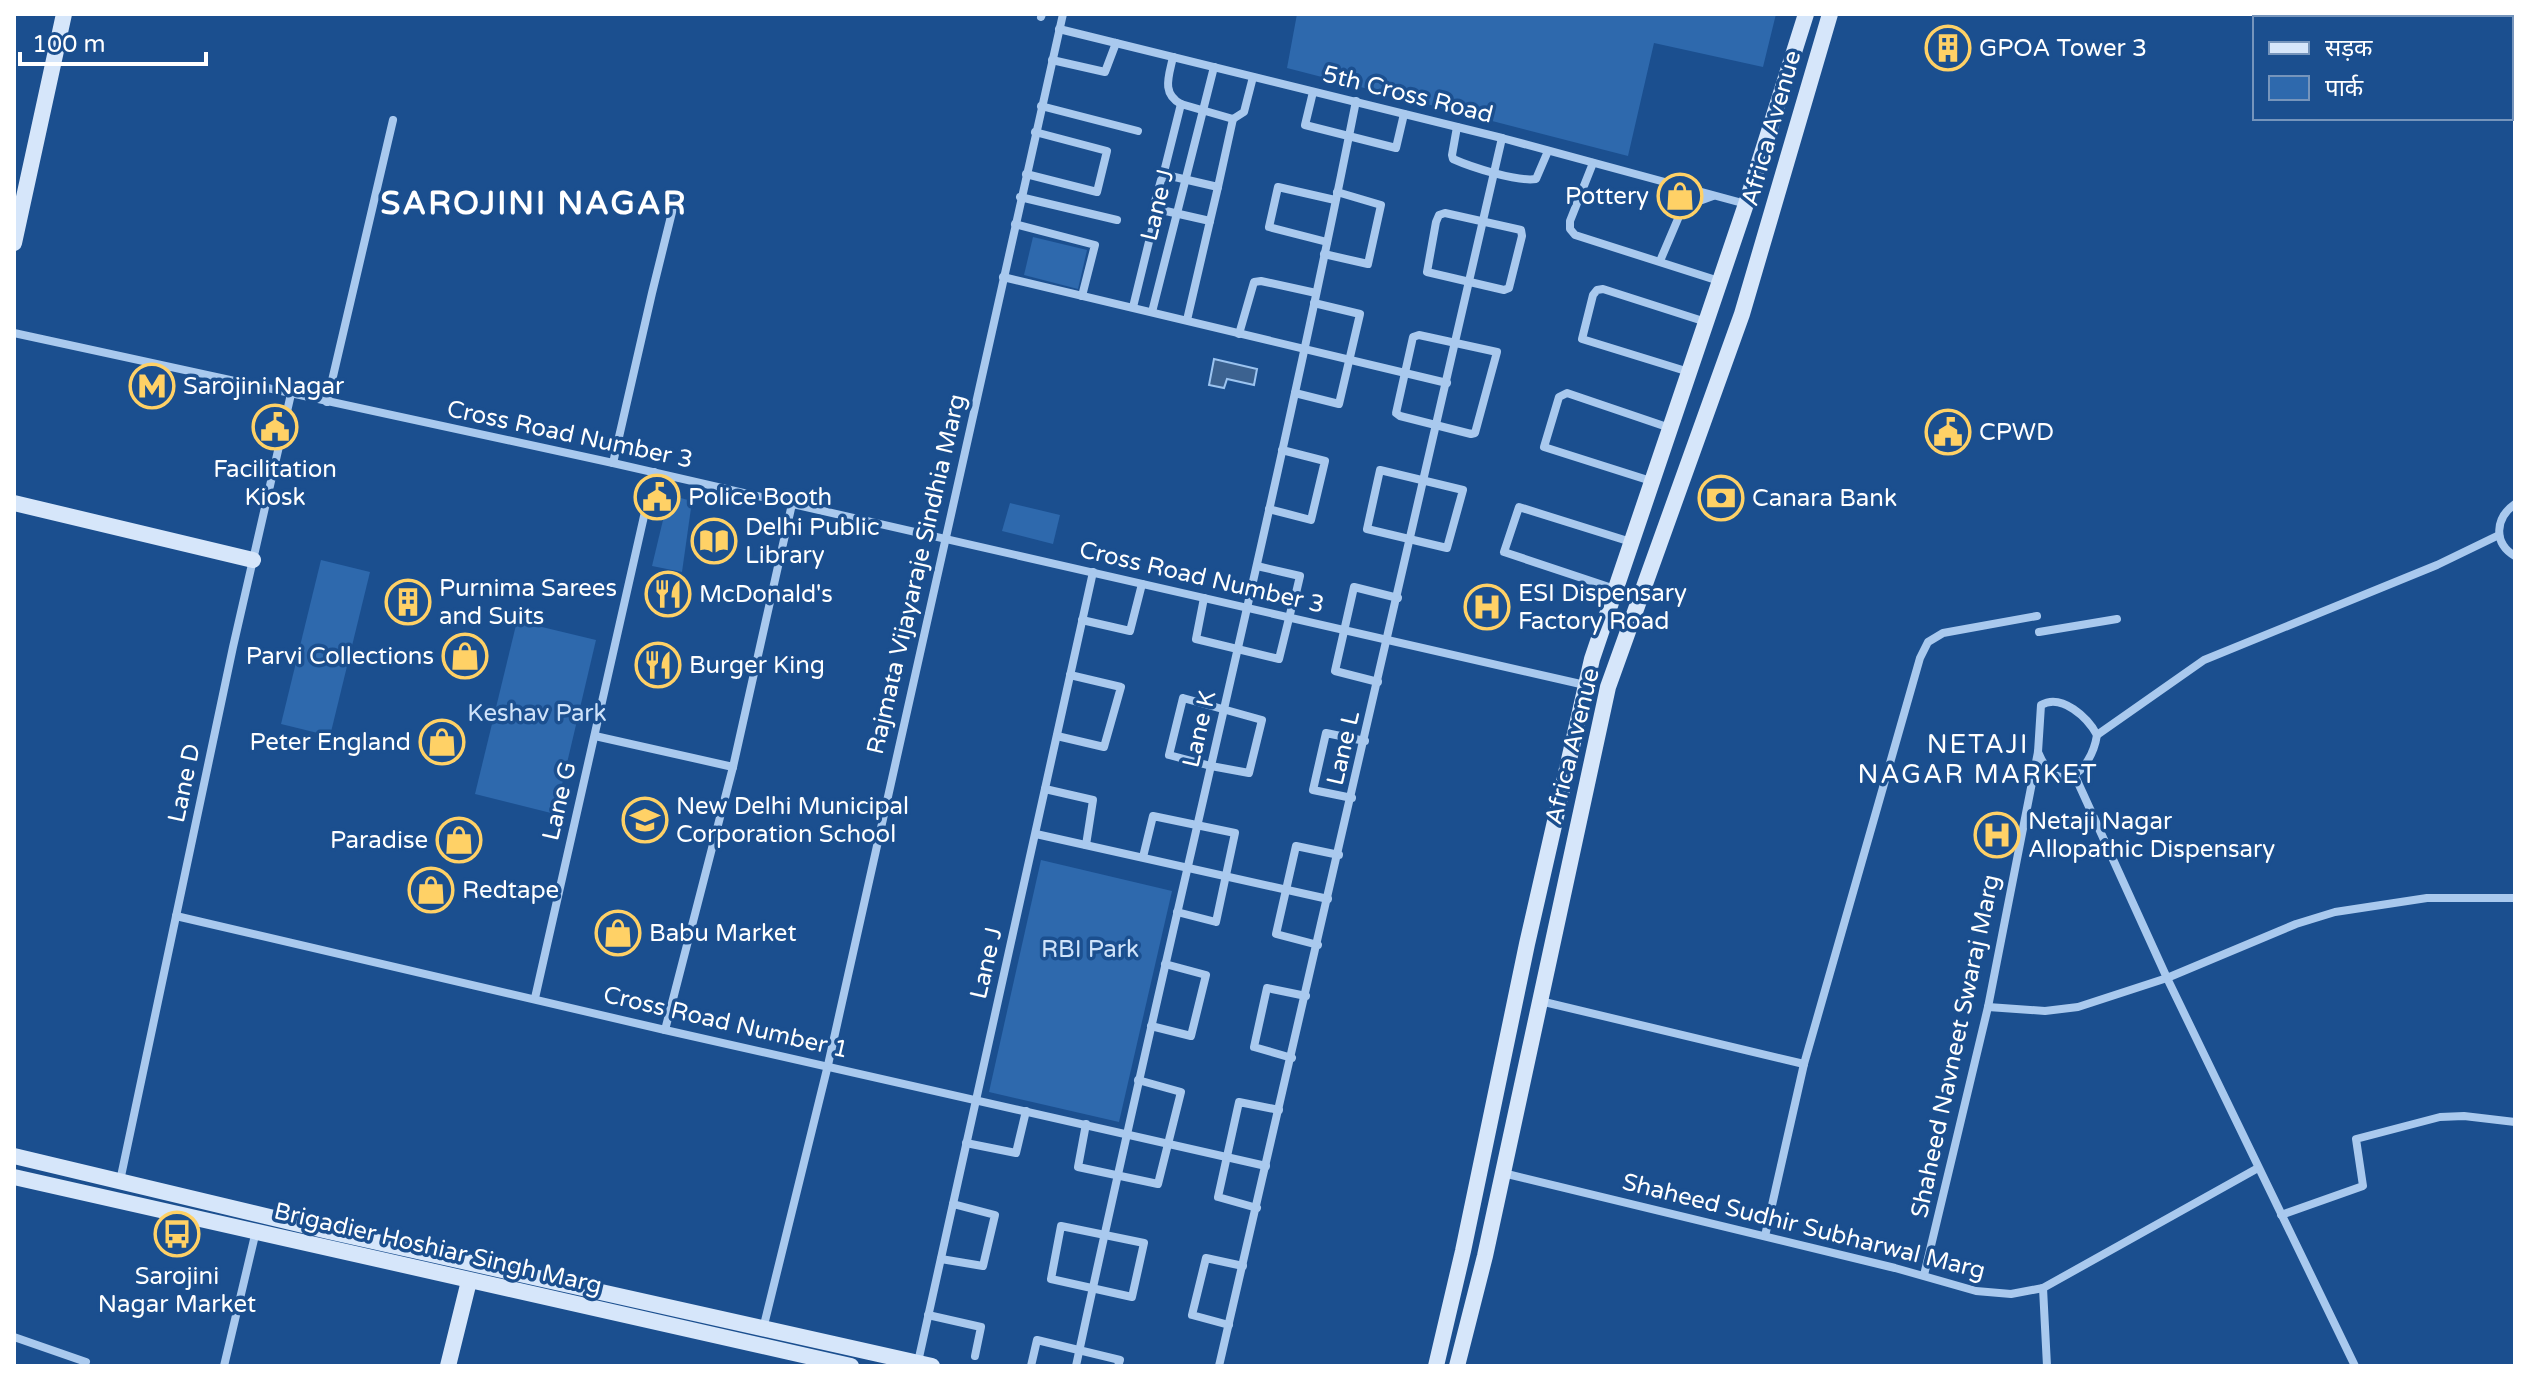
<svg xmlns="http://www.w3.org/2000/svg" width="2529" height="1380" viewBox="0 0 2529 1380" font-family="'Varela Round','Noto Sans Devanagari',sans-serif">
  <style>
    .green { fill: #2e69ad }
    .water { fill: #3c6290; stroke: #9cc4f0; stroke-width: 2 }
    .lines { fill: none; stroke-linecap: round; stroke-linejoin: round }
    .street { stroke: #a9c9ee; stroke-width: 8 }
    .secondary { stroke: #d6e6fa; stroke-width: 16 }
    .labels { text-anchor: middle; stroke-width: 7; stroke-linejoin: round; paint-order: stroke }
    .poi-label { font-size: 24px; fill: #fff; stroke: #1b4f8f; text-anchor: start }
    .street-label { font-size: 24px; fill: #fff; stroke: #1b4f8f }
    .park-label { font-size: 24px; fill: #cfe3fa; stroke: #1b4f8f }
    .neighbourhood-label { font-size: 26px; letter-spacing: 2px; fill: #fff; stroke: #1b4f8f }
    .district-label { font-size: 32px; font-weight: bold; letter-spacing: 2px; fill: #fff; stroke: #1b4f8f }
  </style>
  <rect width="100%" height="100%" fill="#1b4f8f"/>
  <g class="green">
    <path d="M1297,14h479l-13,53 -109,-24 -26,113 -341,-88z"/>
    <path d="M1033,237l54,13 -9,39 -54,-14z"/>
    <path d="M669,495l23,6 -10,71 -30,-6z"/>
    <path d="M1010,503l50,12 -7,29 -51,-13z"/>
    <path d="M321,560l49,12 -40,164 -49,-12z"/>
    <path d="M517,621l79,19 -41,174 -80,-20z"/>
    <path d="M1041,860l131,31 -53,231 -130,-30z"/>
  </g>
  <path class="water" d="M1214,359l43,10 -3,16 -27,-6 -3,9 -15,-3z"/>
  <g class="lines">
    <g class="street">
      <path d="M1041,17l1,-3"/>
      <path d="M1059,29l443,109 244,66"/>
      <path d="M1173,57c-4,19 -12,36 8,47l52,15 11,-7 9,-35"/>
      <path d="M1052,60l53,12 11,-29"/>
      <path d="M1313,92l-8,33 91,23 8,-34"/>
      <path d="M1041,106l97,25"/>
      <path d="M1457,127l-5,28 1,4c18,8 64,23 83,20l12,-28"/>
      <path d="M1593,163l-23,58v8l5,6 144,46"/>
      <path d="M1026,174l71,18 10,-41 -72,-19"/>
      <path d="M1163,176l18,-72"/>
      <path d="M1020,197l97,23"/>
      <path d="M1445,213l76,17 1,6 -13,52 -5,2 -77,-18 9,-50 3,-7z"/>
      <path d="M1210,221l8,-34"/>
      <path d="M1015,224l80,21 -13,51"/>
      <path d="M1327,242l-58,-15 9,-40 57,13"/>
      <path d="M1324,254l44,10 13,-59 -44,-13"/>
      <path d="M1660,261l23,-54 30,-11"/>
      <path d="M1003,277l444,106"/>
      <path d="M1133,307l24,-98"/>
      <path d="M1152,312l62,-245"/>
      <path d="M1187,320l23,-99 -53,-12 -3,-4 7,-25 5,-5 52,12 15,-68"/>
      <path d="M14,333l599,130 972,222"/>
      <path d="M1239,334l15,-52 7,-1 55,12"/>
      <path d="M1419,335l78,17 -22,81 -4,1 -71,-18 -4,-3 17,-76z"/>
      <path d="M1689,372l-107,-33 11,-44 4,-5 6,-1 103,33"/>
      <path d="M1295,393l44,11 21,-90 -46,-11"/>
      <path d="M327,402l66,-282"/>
      <path d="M613,463l39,-170 25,-101"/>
      <path d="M1380,470l83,20 -16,58 -80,-19z"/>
      <path d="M1651,481l-107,-34 15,-50 8,-4 103,35"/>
      <path d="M2515,504c-20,14 -22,39 0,52"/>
      <path d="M1269,509l42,11 14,-59 -43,-11"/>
      <path d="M1257,566l43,10 -4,17"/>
      <path d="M1615,589l-111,-37 15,-45 112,35"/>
      <path d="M1204,598l-8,41 83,20 14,-57"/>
      <path d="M1082,620l48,11 12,-47"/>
      <path d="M2039,632l78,-13"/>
      <path d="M1378,682l-43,-11 19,-84 44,11"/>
      <path d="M1183,698l79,22 -13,53 -38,-7 -42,-11z"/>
      <path d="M595,736l138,31 59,-263"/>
      <path d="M1057,736l47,11 17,-60 -51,-12"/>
      <path d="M2038,752c19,47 53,21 59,-17l107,-75 233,-95 62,-30"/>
      <path d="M2075,776l92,202 188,388"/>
      <path d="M1045,789l48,11 -7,45"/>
      <path d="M1352,798l-39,-8 13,-57 39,8"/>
      <path d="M1036,834l292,65"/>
      <path d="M1143,857l10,-41 82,17 -19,89 -39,-10"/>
      <path d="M176,916l489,114 601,136"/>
      <path d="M1318,945l-42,-11 20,-88 43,9"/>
      <path d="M535,998l119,-526"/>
      <path d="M1540,1001l264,63"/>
      <path d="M1988,1007l57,4 33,-4 89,-29 129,-54 39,-12 92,-14h88"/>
      <path d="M1151,1026l40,10 15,-61 -41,-11"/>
      <path d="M665,1030l68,-263"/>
      <path d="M1292,1058l-38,-11 13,-59 39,8"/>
      <path d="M1086,1124l-8,43 80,17 23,-92 -43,-12"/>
      <path d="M966,1143l50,10 10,-42"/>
      <path d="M1503,1173l392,95 81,23 35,3 32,-6 215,-120"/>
      <path d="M120,1181l113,-534 58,-253"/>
      <path d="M1257,1208l-39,-11 21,-95 40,8"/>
      <path d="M2281,1215l82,-29 -7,-47 84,-22 24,-1 51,6"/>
      <path d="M1061,1226l83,17 -12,54 -81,-18z"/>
      <path d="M1765,1236l39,-172 116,-406 8,-16 15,-9 94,-17"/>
      <path d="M941,1259l42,7 12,-51 -42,-11"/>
      <path d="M1924,1275l64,-268 50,-255 3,-47c21,-12 47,13 56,30"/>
      <path d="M2043,1288l4,78"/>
      <path d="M928,1315l53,12 -6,29"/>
      <path d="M1229,1325l-37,-10 14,-57 37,8"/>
      <path d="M763,1329l65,-264 235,-1051"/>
      <path d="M14,1337l72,25"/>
      <path d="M918,1362l175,-790"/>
      <path d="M224,1366l32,-135"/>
      <path d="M1031,1366l6,-26 83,20 -2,6"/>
      <path d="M1076,1366c90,-422 196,-841 280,-1265"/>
      <path d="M1219,1366l283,-1228"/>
    </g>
    <g class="secondary">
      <path d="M14,243l50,-229"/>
      <path d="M14,503l239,57"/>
      <path d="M14,1156l314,75 604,135"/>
      <path d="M14,1177l837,189"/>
      <path d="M448,1366l21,-85"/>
      <path d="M1436,1366l27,-115 64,-307 65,-285 154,-455 60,-190"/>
      <path d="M1457,1366l28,-110 123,-569 134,-373 88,-300"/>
    </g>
  </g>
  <defs>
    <g id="building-ring" transform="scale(2.3)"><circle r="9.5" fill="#1b4f8f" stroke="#ffd166" stroke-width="1.5"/><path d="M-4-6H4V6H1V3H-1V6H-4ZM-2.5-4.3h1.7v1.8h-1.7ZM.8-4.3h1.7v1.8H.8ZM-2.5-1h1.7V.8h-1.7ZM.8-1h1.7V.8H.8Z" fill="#ffd166"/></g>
    <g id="shop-ring" transform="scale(2.3)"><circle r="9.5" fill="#1b4f8f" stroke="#ffd166" stroke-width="1.5"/><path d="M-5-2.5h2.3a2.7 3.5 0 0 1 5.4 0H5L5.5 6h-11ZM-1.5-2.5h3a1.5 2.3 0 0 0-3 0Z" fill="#ffd166"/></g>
    <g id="metro-ring" transform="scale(2.3)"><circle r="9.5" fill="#1b4f8f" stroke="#ffd166" stroke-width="1.5"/><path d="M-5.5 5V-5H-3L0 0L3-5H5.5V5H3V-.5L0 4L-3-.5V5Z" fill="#ffd166"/></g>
    <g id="civic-ring" transform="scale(2.3)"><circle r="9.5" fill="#1b4f8f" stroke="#ffd166" stroke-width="1.5"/><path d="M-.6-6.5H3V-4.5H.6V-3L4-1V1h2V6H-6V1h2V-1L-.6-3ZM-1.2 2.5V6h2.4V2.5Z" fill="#ffd166"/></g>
    <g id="bank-ring" transform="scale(2.3)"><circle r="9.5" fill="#1b4f8f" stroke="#ffd166" stroke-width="1.5"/><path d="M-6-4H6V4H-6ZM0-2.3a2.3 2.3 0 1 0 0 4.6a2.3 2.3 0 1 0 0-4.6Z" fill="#ffd166"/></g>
    <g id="library-ring" transform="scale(2.3)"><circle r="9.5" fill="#1b4f8f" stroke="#ffd166" stroke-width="1.5"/><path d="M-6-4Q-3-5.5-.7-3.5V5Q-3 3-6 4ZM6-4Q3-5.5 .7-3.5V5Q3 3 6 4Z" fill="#ffd166"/></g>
    <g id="restaurant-ring" transform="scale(2.3)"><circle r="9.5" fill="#1b4f8f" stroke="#ffd166" stroke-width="1.5"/><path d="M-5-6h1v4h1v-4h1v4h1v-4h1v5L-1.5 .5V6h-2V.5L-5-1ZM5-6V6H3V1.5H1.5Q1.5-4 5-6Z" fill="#ffd166"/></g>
    <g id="hospital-ring" transform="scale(2.3)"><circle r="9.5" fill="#1b4f8f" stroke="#ffd166" stroke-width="1.5"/><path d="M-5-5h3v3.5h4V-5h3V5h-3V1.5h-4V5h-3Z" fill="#ffd166"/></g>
    <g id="school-ring" transform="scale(2.3)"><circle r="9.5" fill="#1b4f8f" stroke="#ffd166" stroke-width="1.5"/><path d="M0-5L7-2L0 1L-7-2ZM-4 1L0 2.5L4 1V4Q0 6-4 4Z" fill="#ffd166"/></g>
    <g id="bus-ring" transform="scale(2.3)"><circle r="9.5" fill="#1b4f8f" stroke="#ffd166" stroke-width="1.5"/><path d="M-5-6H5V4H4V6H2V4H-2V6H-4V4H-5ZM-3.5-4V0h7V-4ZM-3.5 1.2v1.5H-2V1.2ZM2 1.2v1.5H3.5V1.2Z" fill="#ffd166"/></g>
  </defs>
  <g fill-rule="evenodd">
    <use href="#building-ring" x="1948" y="48"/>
    <use href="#shop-ring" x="1680" y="196"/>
    <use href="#metro-ring" x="152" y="386"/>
    <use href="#civic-ring" x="275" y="427"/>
    <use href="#civic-ring" x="1948" y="432"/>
    <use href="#civic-ring" x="657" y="497"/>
    <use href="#bank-ring" x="1721" y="498"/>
    <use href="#library-ring" x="714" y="541"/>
    <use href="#restaurant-ring" x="668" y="594"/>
    <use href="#building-ring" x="408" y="602"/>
    <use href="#hospital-ring" x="1487" y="607"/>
    <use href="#shop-ring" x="465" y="656"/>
    <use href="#restaurant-ring" x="658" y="665"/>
    <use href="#shop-ring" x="442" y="742"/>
    <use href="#school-ring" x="645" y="820"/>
    <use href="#hospital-ring" x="1997" y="835"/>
    <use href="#shop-ring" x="459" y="840"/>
    <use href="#shop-ring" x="431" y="890"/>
    <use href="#shop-ring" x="618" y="933"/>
    <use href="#bus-ring" x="177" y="1234"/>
  </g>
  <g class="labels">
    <g class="poi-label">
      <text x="1979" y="56">GPOA Tower 3</text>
      <text x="1649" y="204" text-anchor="end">Pottery</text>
      <text x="183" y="394">Sarojini Nagar</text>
      <text x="1979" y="440">CPWD</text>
      <text x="275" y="477" text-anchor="middle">Facilitation<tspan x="275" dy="28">Kiosk</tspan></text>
      <text x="688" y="505">Police Booth</text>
      <text x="1752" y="506">Canara Bank</text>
      <text x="745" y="535">Delhi Public<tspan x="745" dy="28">Library</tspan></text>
      <text x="439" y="596">Purnima Sarees<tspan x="439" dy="28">and Suits</tspan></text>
      <text x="1518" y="601">ESI Dispensary<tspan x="1518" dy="28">Factory Road</tspan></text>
      <text x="699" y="602">McDonald's</text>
      <text x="434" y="664" text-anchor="end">Parvi Collections</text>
      <text x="689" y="673">Burger King</text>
      <text x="411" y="750" text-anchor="end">Peter England</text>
      <text x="676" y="814">New Delhi Municipal<tspan x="676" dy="28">Corporation School</tspan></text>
      <text x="2028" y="829">Netaji Nagar<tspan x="2028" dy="28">Allopathic Dispensary</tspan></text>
      <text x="428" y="848" text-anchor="end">Paradise</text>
      <text x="462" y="898">Redtape</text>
      <text x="649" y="941">Babu Market</text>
      <text x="177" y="1284" text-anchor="middle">Sarojini<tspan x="177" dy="28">Nagar Market</tspan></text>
    </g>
    <g class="street-label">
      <text transform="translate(1408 94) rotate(14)" y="8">5th Cross Road</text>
      <text transform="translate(1771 128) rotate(-74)" y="8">Africa Avenue</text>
      <text transform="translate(1157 205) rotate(-76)" y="8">Lane J</text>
      <text transform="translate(570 434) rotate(12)" y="8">Cross Road Number 3</text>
      <text transform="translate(916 574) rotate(-77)" y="8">Rajmata Vijayaraje Sindhia Marg</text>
      <text transform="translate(1202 577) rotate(13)" y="8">Cross Road Number 3</text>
      <text transform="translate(1199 729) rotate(-77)" y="8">Lane K</text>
      <text transform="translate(1572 746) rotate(-76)" y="8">Africa Avenue</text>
      <text transform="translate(1343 748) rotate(-77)" y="8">Lane L</text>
      <text transform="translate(184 783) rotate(-78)" y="8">Lane D</text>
      <text transform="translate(559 801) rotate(-77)" y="8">Lane G</text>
      <text transform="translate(986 963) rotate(-77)" y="8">Lane J</text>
      <text transform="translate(726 1022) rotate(13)" y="8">Cross Road Number 1</text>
      <text transform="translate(1955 1046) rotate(-78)" y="8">Shaheed Navneet Swaraj Marg</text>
      <text transform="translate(1804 1226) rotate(14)" y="8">Shaheed Sudhir Subharwal Marg</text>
      <text transform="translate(438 1248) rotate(13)" y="8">Brigadier Hoshiar Singh Marg</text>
    </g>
    <g class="park-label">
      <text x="537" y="721">Keshav Park</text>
      <text x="1090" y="957">RBI Park</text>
    </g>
    <g class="neighbourhood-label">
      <text x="1978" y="753">NETAJI<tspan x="1978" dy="30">NAGAR MARKET</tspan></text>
    </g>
    <g class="district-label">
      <text x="534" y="214">SAROJINI NAGAR</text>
    </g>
  </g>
  <rect width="2529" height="1380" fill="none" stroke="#ffffff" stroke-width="32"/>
  <rect x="2253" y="16" width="260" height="104" fill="#1b4f8f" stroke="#7695bc" stroke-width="2"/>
  <rect x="2269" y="42" width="40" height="12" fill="#d6e6fa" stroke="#7695bc" stroke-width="2"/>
  <text x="2325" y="56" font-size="24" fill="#ffffff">सड़क</text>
  <rect x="2269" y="76" width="40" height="24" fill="#2e69ad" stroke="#7695bc" stroke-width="2"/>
  <text x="2325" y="96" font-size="24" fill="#ffffff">पार्क</text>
  <path d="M20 52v12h186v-12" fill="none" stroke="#ffffff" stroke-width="4"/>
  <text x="32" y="52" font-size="24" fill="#ffffff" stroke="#1b4f8f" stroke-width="6" paint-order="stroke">100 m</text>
</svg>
